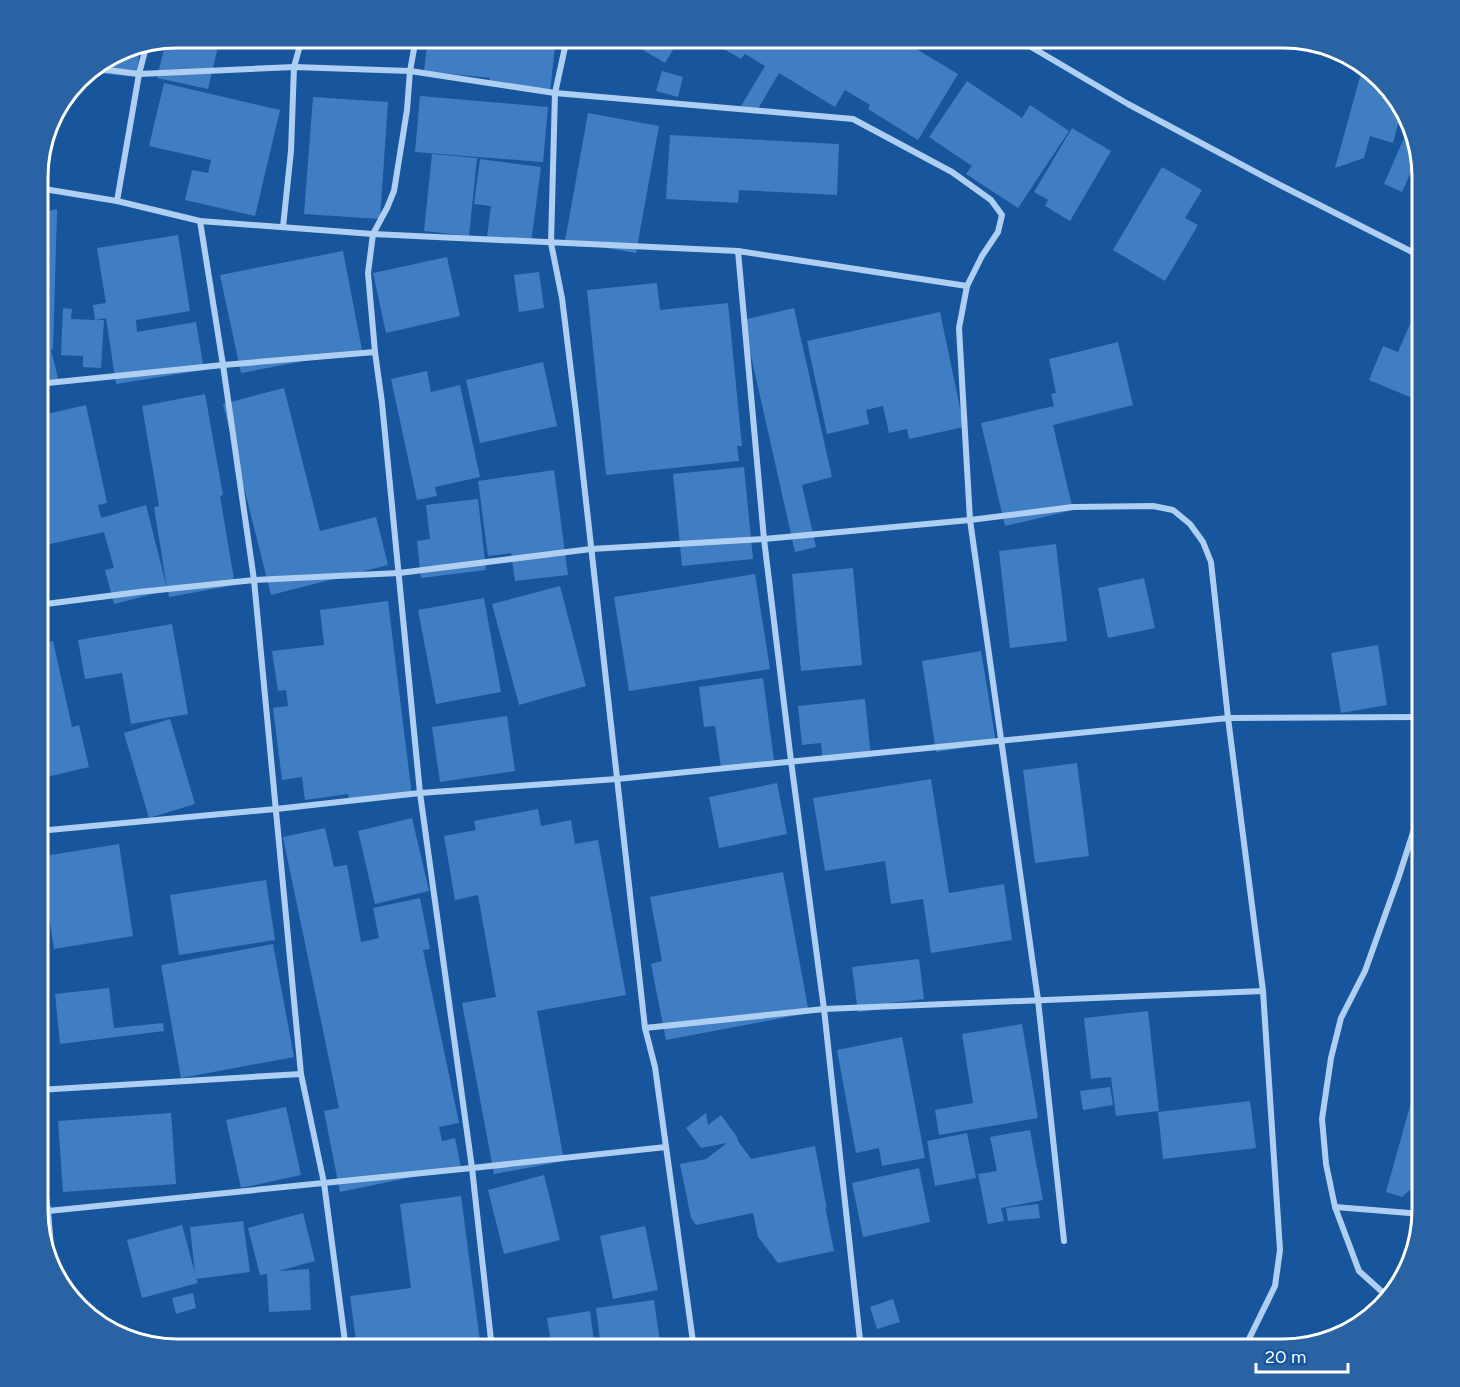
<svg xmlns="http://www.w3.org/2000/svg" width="1460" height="1387" viewBox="0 0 1460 1387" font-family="Figtree,sans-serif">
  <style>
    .building { fill: #407ec3 }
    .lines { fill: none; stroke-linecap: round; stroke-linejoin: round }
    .street { stroke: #aecff2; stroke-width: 6 }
    .rim { fill: none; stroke: #fff; stroke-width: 3 }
  </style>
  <rect width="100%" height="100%" fill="#17559c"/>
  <g class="building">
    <path d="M177,38h43l-12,51 -51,-11 9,-38z"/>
    <path d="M231,38h53v4l-53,-3z"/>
    <path d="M428,38h128l-6,54 -61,-7 1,-7 -66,-7z"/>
    <path d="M623,38h57l-15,25z"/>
    <path d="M705,38h193l60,36 -40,66 -50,-31 2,-4 -25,-15 -10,17 -56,-34 -24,41 -14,-8 24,-40 -20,-12 -4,5z"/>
    <path d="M140,45l-3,32 -52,-5 39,-24z"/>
    <path d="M1363,66l19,13 20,30 -9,34 -23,-7 -6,22 -29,10z"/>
    <path d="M662,71l21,6 -5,20 -22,-6z"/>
    <path d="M967,81l55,37 8,-13 39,26 -51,77 -52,-34 6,-8 -43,-29z"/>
    <path d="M164,83l116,27 -25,106 -70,-16 7,-30 16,3 3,-13 -62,-14z"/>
    <path d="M420,96l128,11 -5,55 -128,-10z"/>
    <path d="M313,97l75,5 -8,117 -76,-5z"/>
    <path d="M588,113l71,13 -23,127 -71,-12z"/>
    <path d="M1411,122l8,32 -17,38 -18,-8z"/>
    <path d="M1072,128l39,23 -41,70 -25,-15 3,-6 -14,-8z"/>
    <path d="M670,135l169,9 -2,51 -98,-5 -1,13 -72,-4z"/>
    <path d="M432,154l45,4 -8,78 -45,-5z"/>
    <path d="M480,159l61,8 -10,76 -44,-6 4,-31 -17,-2z"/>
    <path d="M1162,167l40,23 -17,28 13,7 -33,56 -52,-31z"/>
    <path d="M57,209v4l-4,136 -2,1 8,32 -21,6v-176h7z"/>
    <path d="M178,235l12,76 -54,9 1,12 59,-10 8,48 -88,14 -10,-66 -11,2h9l-3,48 -18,-1v-11l-22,-1 2,-47 9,1 -1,10 24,1 -2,-15 13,-2 -9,-55z"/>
    <path d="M343,251l19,99 -121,23 -21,-98z"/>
    <path d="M447,257l13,59 -74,17 -13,-60z"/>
    <path d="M539,272l5,36 -25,4 -5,-37z"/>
    <path d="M657,283l3,27 68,-7 14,143h-5l2,15 -133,14 -19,-185z"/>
    <path d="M794,308l38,169 -30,8 14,62 -21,5 -52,-232z"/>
    <path d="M940,312l24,115 -55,12 -2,-10 -18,4 -6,-27 -17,4 3,14 -42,10 -20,-93z"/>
    <path d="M1414,315l8,4v83l-53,-22 14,-34 15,6z"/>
    <path d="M1118,342l15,63 -80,20 20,85 -68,16 -24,-103 73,-17 -3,-12 5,-1 -7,-34z"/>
    <path d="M543,362l14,64 -77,17 -14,-63z"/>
    <path d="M427,371l4,21 29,-7 20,92 -45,10 2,9 -20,4 -26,-121z"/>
    <path d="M284,388l36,143 56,-14 12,48 -117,30 -48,-191z"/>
    <path d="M205,394l18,101 -3,1 15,89 -66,12 -1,-7 -54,14 -9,-34 9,-2 -10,-36 -63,14 9,39 -12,2v-171l48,-11 21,98 -9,2 3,13 45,-13 21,83 -13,-81 5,-1 -17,-100z"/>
    <path d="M744,467l9,92 -71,7 -9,-92z"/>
    <path d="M554,470l14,105 -53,6 -4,-28 -23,3 -10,-75z"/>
    <path d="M478,499l8,71 -65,8 -4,-37 13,-2 -4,-34z"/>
    <path d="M1056,544l11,97 -57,7 -11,-97z"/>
    <path d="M853,568l9,97 -61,6 -9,-97z"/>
    <path d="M755,574l15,95 -141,22 -15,-94z"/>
    <path d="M1144,578l11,50 -47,10 -10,-50z"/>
    <path d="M560,586l26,100 -67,19 -27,-101z"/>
    <path d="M484,598l17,94 -65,12 -18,-94z"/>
    <path d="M388,601l24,195 -63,7 -1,-9 -43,6 -3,-23 -20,3 -9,-72 15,-2 -2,-16 -8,1 -6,-40 52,-6 -4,-35z"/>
    <path d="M172,624l16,90 -57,10 -9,-51 -37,6 -7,-39z"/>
    <path d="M53,641l19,86 7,-2 10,42 -51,12v-135z"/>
    <path d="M1378,645l9,60 -46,8 -10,-60z"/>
    <path d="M981,651l15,92 -60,9 -14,-91z"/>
    <path d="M763,678l11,82 -53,7 -6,-41 -11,1 -5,-40z"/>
    <path d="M865,699l6,58 -48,5 -2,-19 -19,2 -4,-39z"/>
    <path d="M507,716l8,55 -75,11 -8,-55z"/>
    <path d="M170,719l25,85 -46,14 -25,-85z"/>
    <path d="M1077,763l12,93 -54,7 -12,-93z"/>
    <path d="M931,779l18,114 55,-9 8,56 -81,13 -8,-54 -32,5 -6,-43 -60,10 -12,-73z"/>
    <path d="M777,783l10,51 -68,14 -10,-51z"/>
    <path d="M538,809l3,17 30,-6 4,24 23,-4 28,155 -89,16 27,150 -70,13 -32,-171 34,-6 -18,-102 -23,5 -11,-64 32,-6 -2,-9z"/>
    <path d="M412,818l17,73 -54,13 -17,-73z"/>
    <path d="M325,828l9,39 13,-2 14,77 18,-4 -6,-30 47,-10 10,51 -7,1 36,173 -20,4 3,14 13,-3 6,29 -121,25 -16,-81 15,-3 -56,-271z"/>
    <path d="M119,844l14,92 -79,13 -8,-51 -8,2v-43z"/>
    <path d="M783,872l26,141 -143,27 -15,-76 11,-3 -12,-64z"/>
    <path d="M266,880l9,60 -96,15 -9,-60z"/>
    <path d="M273,944l21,113 -113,21 -20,-113z"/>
    <path d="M919,959l5,40 -34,4 1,5 -33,4 -6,-45z"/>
    <path d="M109,988l5,40 49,-5 1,8 -104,13 -5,-50z"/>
    <path d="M1148,1011l11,100 -43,5 -5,-39 -20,2 -7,-61z"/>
    <path d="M1022,1024l16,94 -99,17 -4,-25 38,-7 -11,-69z"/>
    <path d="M902,1037l23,121 -43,8 -3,-18 -23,5 -19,-103z"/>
    <path d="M1422,1063v116l-20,18 -16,-5z"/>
    <path d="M1110,1087l3,18 -30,5 -3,-19z"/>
    <path d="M1250,1101l6,47 -93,11 -5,-47z"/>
    <path d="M286,1107l15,68 -60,13 -15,-68z"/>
    <path d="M171,1113l5,71 -113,8 -5,-71z"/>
    <path d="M706,1113l2,12 13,-10 16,22 1,4 13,18 64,-13 12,63 -2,-3 9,45 -56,12 -20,-26 -5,-24 -57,12 -5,-7 -11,-54 26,-5 21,-16 -26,5 -15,-20z"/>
    <path d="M1030,1130l13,70 -42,8 3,13 -16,3 -10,-50 19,-3 -7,-34z"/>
    <path d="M967,1133l9,45 -41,8 -8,-45z"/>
    <path d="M919,1168l11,54 -67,15 -11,-54z"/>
    <path d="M544,1175l16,65 -56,14 -16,-64z"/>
    <path d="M1422,1181v16l-7,-9z"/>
    <path d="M461,1196l20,153h-124l-7,-53 61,-8 -11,-84z"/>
    <path d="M1038,1204l2,14 -32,3 -2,-13z"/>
    <path d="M303,1213l12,48 -37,10 31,-2 2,41 -42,2 -2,-38 -7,1 -12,-47z"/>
    <path d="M243,1221l7,51 -54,7 2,4 -56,15 -15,-58 55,-15 13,48 -5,-46z"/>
    <path d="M645,1226l13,64 -45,9 -13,-63z"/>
    <path d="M193,1293l3,15 -20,6 -4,-16z"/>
    <path d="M893,1299l7,23 -23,7 -7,-22z"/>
    <path d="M654,1300l7,49h-60l-5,-41z"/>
    <path d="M590,1311l5,38h-43l-5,-31z"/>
  </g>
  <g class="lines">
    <g class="street">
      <path d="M416,38l-6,33 -3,39 -13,81 -7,17 -14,26 -5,39 7,79 7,51 38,390 52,375 20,181"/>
      <path d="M567,38l-12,55 -4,150 11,55 14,114 69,616 10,39 39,282"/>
      <path d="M1016,38l112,66 150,80 144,73"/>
      <path d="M147,43l-8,31 -22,127 83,20 173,13 365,17 229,35"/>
      <path d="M92,68l47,6 155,-7 116,4 145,22 298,26 99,53 39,28 11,15 -4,17 -16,24 -15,30 -8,42 11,192 68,480 26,241"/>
      <path d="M38,188l79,13"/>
      <path d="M200,221l23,144 31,215 47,494 23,109 22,166"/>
      <path d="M283,227l8,-76 3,-84 8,-29"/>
      <path d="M738,251l26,288 27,222 33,248 37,340"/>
      <path d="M38,384l185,-19 152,-13"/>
      <path d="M38,605l101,-13 115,-12 145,-7 192,-24 173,-10 206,-19 103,-13 80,-1 20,4 17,14 13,18 8,20 17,156 194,-1"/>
      <path d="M38,831l238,-22 144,-16 197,-14 611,-61 35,273 17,259 -5,36 -31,63"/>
      <path d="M645,1028l179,-19 439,-18"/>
      <path d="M38,1090l263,-16"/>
      <path d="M38,1142l10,69 5,60"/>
      <path d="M1335,1207l87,7"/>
      <path d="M48,1211l424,-43 194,-21"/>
      <path d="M1389,1298l-30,-27 -24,-64 -9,-43 -4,-45 9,-61 10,-40 24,-47 33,-92 24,-74"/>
    </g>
  </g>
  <path d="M0 0H1460V1387H0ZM177 48H1283A129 129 0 0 1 1412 177V1210A129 129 0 0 1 1283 1339H177A129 129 0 0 1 48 1210V177A129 129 0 0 1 177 48Z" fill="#2a63a4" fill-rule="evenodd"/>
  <path class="rim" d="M177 48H1283A129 129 0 0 1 1412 177V1210A129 129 0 0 1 1283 1339H177A129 129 0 0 1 48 1210V177A129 129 0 0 1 177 48Z"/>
  <path d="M1256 1363v9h92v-9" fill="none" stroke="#ffffff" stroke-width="3"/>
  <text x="1265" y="1363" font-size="18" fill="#ffffff" stroke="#17559c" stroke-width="4.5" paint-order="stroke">20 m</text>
</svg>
